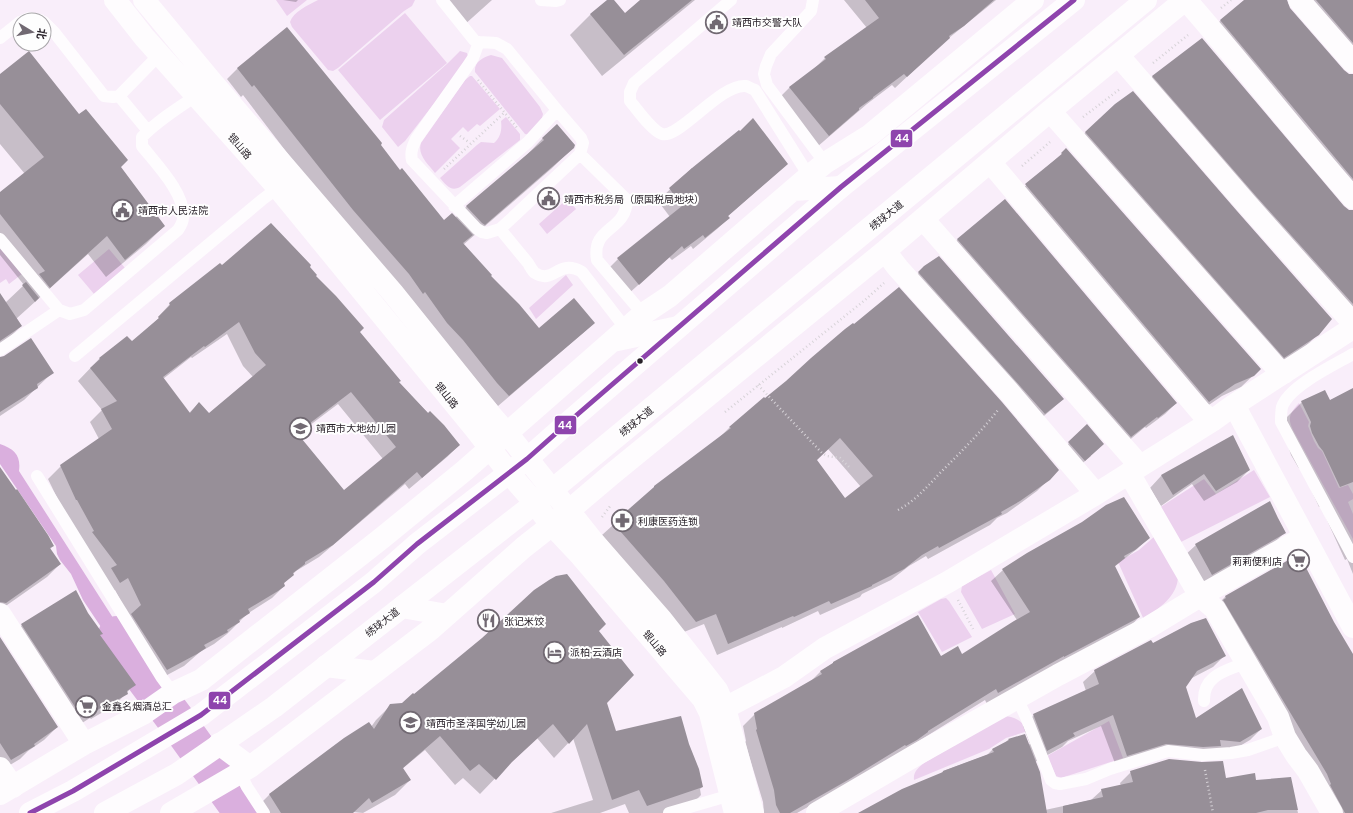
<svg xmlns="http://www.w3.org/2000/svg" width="1353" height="813" font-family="'DM Sans','Noto Sans SC',sans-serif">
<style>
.green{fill:#ecd1ee}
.water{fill:#daafde}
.shadow{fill:#0003;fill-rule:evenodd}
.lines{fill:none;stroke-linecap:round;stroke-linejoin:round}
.river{stroke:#daafde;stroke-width:38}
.building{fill:#978f98;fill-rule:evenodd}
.path{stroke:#d6d2d7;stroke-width:2.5;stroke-dasharray:1 3;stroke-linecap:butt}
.service{stroke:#fefcfe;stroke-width:12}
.minor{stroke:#fefcfe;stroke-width:22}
.secondary{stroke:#fefcfe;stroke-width:22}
.primary{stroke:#fefcfe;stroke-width:22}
.bus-1-casing{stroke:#fefefe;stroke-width:8}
.bus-1{stroke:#8e44ad;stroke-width:5}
.bus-dot{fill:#282129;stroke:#fefefe;stroke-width:1.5}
.labels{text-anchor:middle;stroke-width:4;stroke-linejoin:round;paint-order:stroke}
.poi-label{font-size:10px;fill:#282129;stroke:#fefefe;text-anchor:start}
.street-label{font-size:10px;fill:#282129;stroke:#fefefe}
.line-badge{stroke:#fefefe;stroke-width:1.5}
.badge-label{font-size:11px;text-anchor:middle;font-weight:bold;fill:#fff}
</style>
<rect width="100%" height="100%" fill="#f9eefa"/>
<path class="green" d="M276,0H307L287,16Z
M318,0H415L412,6L404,11L338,68L333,71L328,70L292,27L290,22C293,12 308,5 318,0Z
M405,13L447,63L380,120L338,70Z
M460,51L467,53L468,57L467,61L405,141L398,147L382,127L384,120L448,63Z
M491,55L502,58L540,107L543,114L542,118L530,135L525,134L475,72C474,62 482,58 491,55Z
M470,76H472L500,109L480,126L477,124L468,132L463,127L451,139L460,148L435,173C428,164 417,155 421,143L465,80Z
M506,117L520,134V140L460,187C451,192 446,185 440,178L477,145L481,142L494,143C501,137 502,129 501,121Z
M567,199L576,209L547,234L539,224Z
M0,245L22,274L9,284L6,279L0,283Z
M109,249L125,268L94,294L78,275Z
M566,275L573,285L536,319L529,308Z
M1299,403L1309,422L1308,426L1314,441L1318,448L1322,451L1339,488L1348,485L1353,494V499L1348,502L1353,514V539L1293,430C1287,418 1290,413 1299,403Z
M1254,470L1270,497L1179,543L1159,508L1204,479L1216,494Z
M1155,536L1178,576C1178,597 1158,608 1144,620L1118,562L1139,550Z
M991,570L1015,614L982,629L961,592L962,586Z
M946,598L949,601L972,637L942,652L918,612L941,599Z
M1003,716C1014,716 1023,721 1028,731L1006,738L989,749L914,780C913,772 918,768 924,763Z
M1109,721L1123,758L1061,778L1056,776L1047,756Z"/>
<path class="water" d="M0,444C15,449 21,456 19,471L147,671L148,675L147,678L139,684L83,600L71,574L60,560L57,554L56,546L0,464Z
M242,803H245L248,805L254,813H227Z"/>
<path class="shadow" d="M283,0H298L296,2Z
M441,0H492L463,26Z
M608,0H613L625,14L641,0H695L602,76L570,35L591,14Z
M844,0H996L944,42L895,88L892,85L867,104L817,147L778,99L790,87L814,69L825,58L867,28Z
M1247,0H1286L1289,9L1343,71L1349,75H1353V205L1209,32L1220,21Z
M1292,0H1353V69Z
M238,68L380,145L399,171L444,222L455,218L466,207L522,160L543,138L573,148L551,169L463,245L539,329L594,323L583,333L498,406L291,158L243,95L241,97L227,79Z
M0,75L120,167L164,226L146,244L106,277L88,254L16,319L21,326L8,339L0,344V295L5,303L24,285L0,255V193L25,174L0,144Z
M1153,76L1343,207L1349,211H1353V325L1142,88Z
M1086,132L1318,334L1306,346L1272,368L1074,144Z
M1066,150L1260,369L1241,387L1222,396L1197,413L1014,196Z
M787,164L728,216L729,218L717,229L693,249L691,246L672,260L669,257L626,296L606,271L618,259L670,217L658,201L692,168Z
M958,239L1176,403L1165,414L1146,428L1145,427L1120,448L947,251Z
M222,267H308L398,382L459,445L447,457L409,489L405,484L319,557L296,571L283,584L284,586L272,598L247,614L227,634L214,644L200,652L184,666L154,682L119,627L129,617L115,590L108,594L64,512L48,479L61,466L99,439L90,422L102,410L78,381L100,358L132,343L159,318L158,317L170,304ZM227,334L243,366L253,377L209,414L199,403L189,413L163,379L191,357L192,358ZM338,404L383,459L344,491L297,435Z
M925,267L1063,399L1051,410L1033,425L907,284Z
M0,359L52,373L24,400L0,416Z
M1353,389V574L1347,559L1345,560L1321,507H1319L1303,472L1298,467L1291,455L1281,423L1302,402L1329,401Z
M764,399L1058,470L1037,491L1007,513L997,518L990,525L928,559L926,556L909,566L891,580L862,594L860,597L820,615L818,611L782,628V627L717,655L704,624L684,632L602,535L643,498L718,439L730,427ZM828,449L861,487L845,499L816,460Z
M1232,437L1249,470L1237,482L1204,501L1192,484L1161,506L1150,488L1161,476Z
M1069,443L1091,456L1072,472L1057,454Z
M0,469L53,546L50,549L60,564L47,577L0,610Z
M1285,532L1273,544L1201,585L1184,556L1196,545Z
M1148,538L1137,549L1114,567L1139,617L1128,629L987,704L985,700L851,783L797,813H764L763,802L745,742L746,741L743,726L755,714L809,683L820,672L833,663L962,656L1017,620L991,581L1003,570Z
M1299,556L1353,662V813H1328L1214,608L1225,597Z
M22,625L99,635L134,685L115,705L91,719L90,718L74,728L10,636Z
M597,631L606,703L615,732L702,787L700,789L701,795L686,810L676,813H629L625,804L600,813H551L593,800L573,738L554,758L537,738L505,768L480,794L463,778L455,785L425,750L402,769L410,780L395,795L363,813L353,812L352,813H257L255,809L269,795L348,737L371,727L376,720L391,705L403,704L414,695Z
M0,639L57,727L44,740L28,751L20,759L0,771Z
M1153,644L1224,656L1213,667L1190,679L1185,687L1195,719L1261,729L1250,740L1228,753L1154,754L1116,766L1101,726L1068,741L1062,747L1035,762L1045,810L1091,800L1102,790L1121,786L1120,783L1131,772L1255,781L1290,778L1298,813H860L940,775L943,771L987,755L993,749L1005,743L1008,740L1024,735L1028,745L1030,744L1023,726L1034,715L1086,691L1083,682L1095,671Z"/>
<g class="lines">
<path class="river" d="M117,635L143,676L179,724L243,813"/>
</g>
<path class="building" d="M607,0H614L625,13L640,0H692L624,55L590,14Z
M865,0H994L964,26L949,36L950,38L907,77L904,74L873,97V98L859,108V110L829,136L789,87L826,59L824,57L879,18Z
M1244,0H1287L1290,8L1344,70L1349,74H1353V179L1220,20Z
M1316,0H1353V43Z
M287,27L382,143L381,145L400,170L402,168L444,220L452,213L473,235L463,243L492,275L491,276L519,304L539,328L574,298L595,323L509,396L497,383L463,340L447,323L425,292L423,294L409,274L353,210L254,85L252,87L237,68Z
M1202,38L1344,206L1349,210H1353V304L1255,195L1152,76Z
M29,51L79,114L86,109L128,160L121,167L165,226L125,260L107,236L50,288L39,274L45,271L0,214V192L44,157L0,104V74Z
M1133,91L1237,211L1332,319L1319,335L1284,358L1085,132L1115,104Z
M753,118L788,164L728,216L730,218L705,238L703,235L684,249L682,246L639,285L617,258L682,206L669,188L692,168L739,130L740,131Z
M557,124L575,145L574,148L485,225L482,223L466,206L544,140L542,138Z
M1066,148L1261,369L1254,376L1235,384L1209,402L1025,184L1062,154L1061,153Z
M1005,199L1177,403L1158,418L1157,417L1131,437L957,239Z
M271,223L311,265L310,267L317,275L316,276L336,296L364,328L360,332L401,381L399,382L428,413L430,411L444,425L460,445L422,478L417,472L333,545L305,562V564L293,573L294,575L284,583L285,586L278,591L248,609L250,613L239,620L240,622L227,630L228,632L204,645L206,648L197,654L167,670L131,614L141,605L128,578L120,583L111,568L117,565L92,532L94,531L77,500H76L60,465L112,429L101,409L117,401L90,368L100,359L99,358L127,336L132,341L159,318L158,317L170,305L169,303L220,263L222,265ZM239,322L255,353L266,365L209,413L199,402L190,413L163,377L204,346L205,347ZM351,392L396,447L344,490L297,433Z
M939,256L1064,399L1045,414L918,272L924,266Z
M26,282L39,298L35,302L22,285Z
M899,287L1002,402L1059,470L1050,480L1020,501L1001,512L1002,514L939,548L938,546L922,555L904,569L872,585V586L831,604L829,601L794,617L793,616L728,644L716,614L696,622L664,581L613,523L654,487V486L731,428L729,427L764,397L765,398L786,381L811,358L845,329L853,323L854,324ZM840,438L873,476L845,498L817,460Z
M0,293L22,326L0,341Z
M31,338L54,373L37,384L38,388L0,412V357L4,356Z
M1353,388V482L1340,487L1323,451L1319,446L1312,433L1310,426L1311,422L1301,401L1325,390L1330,400Z
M1087,424L1104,444L1085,461L1068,442Z
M1233,435L1250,470L1216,491L1204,474L1173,495L1161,475Z
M0,467L16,490L17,489L48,535L54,546L50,548L61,564L6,603L0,602Z
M1124,497L1150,538L1135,550L1124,556L1125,558L1115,566L1140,617L1064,657V656L998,693L996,689L928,731V732L917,740L906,746L905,745L848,780L790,813H780L776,805L774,790L756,730L757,729L754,713L822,674L820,671L833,663V662L918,615L941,656L958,646L962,654L1014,621L1030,612L1002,569L1027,553L1082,522L1106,505Z
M1270,501L1278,518L1286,533L1212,575L1195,544Z
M1299,554L1334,622L1353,654V813H1345L1330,785L1331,784L1327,774L1223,600L1226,598L1225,596Z
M567,574L606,624L599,631L634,675L607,703L616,731L681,716L689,744L699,769L703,787L647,806L639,790L612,800L587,724L569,744L553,724L512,762L496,780L479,764L470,771L440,736L403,768L411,780L372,803L369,798L353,813H281L269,794L344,738L369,722L374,729L390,704L402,703L413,693L414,694L482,638L534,590L549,580L556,576Z
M76,590L88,613L103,634L100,635L136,685L127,691L128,694L103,708L102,707L86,718L81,711L79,713L21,624Z
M1206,618L1226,656L1197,671L1186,687L1196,718L1242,688L1262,729L1240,742L1220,740L1221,746L1203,747L1166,744L1127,756L1113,715L1073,733L1075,736L1047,751L1033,714L1099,684L1094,670L1151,640L1153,643L1191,623Z
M0,637L58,727L34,744L35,746L11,760L0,743Z
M1025,734L1040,772L1047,813H858L902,789L943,772V771L994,752L992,749L1009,740L1008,739Z
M1169,759L1202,762L1223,761L1226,778L1255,773L1256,780L1291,777L1298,810H1268L1256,813H1063V806L1103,797L1101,789L1133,782L1130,771Z"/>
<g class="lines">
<path class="path" d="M1221,8L1231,0
M1153,63L1188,35
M478,80L518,129
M1083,117L1120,89
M460,136L470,143
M1022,166L1050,142
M444,169L505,112
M758,385L822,453L827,456L840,458L851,469
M725,412L865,300L884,283
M898,510C915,501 927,487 940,473C960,453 980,433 998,410
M602,517L611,505
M958,600L973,629
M1205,770L1213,813"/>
<path class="service" d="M442,0L474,40L479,42L496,43L507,49L557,110L581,138L583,143L580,154L511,219L500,229L487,233L482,232L477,229L412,160C410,152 413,146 416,139L467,67L473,58L479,42
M541,0L556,1L560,0
M731,0L634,83L630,92V101C637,109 652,131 662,134C679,139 721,83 746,86C749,87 752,89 755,90L809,176
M813,0L811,11L771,54L766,66L764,74L767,85L825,163
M24,20L29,18L40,20
M44,22L54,32L104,96L113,97L119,96L160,54
M0,38L20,22
M119,96L148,131
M580,154L627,200C626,232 591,226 597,260L643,314
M454,206L528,142L557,110
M500,229C509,240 519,252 528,263C530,266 532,271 535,273C554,285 558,258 582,272L626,329
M0,239L59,310L70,314L84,310L178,230C180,227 183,222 183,218C186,194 156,164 142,146V137C157,121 178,108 196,96
M0,350L59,310
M1353,354C1334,365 1289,386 1282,407C1281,412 1281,417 1281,422L1353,557
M75,356L263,199L278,188
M37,476L162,678L173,693
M1017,698L1026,717L1051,780L1055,783L1060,784L1086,779L1110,769L1168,751L1203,755L1231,753L1248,750L1285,737
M1204,701C1203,675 1226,671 1245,663
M240,773L247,787L264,813
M669,813L731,795"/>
<path class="minor" d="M1186,0C1243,65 1296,133 1353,198
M1299,0L1353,62
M1118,55L1246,203L1353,323
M1050,111L1276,367L1284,373
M990,162L1201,412L1212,421
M793,190L841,187
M923,219L1140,466
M885,251L898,268L1011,394L1096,494
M613,341L678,327
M1234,405L1353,627
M1129,473L1200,596L1215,609L1278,717L1285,737L1296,755L1308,771L1332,813
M402,607L447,615
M0,614L84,744
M326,666L374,672
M725,708L784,677L825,648L948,582L1096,494L1212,421L1234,405L1353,328
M219,744L250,767
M0,768L13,787
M0,794L84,744L143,714L173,693L201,680L382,538L464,471L643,314L670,296L809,176L825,163L870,135L1033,0
M171,813L250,767L430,630L524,547L552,525L612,474L885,251L1050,111L1185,0
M817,813L916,755L1058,675L1149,627L1200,596L1304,537"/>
<path class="secondary" d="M115,0L144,37L278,188L476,430L509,473L535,503L548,521L581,556L703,699L710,713L735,813
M144,0L212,82L393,293L490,414L511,438L593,541L662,620L717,690L725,708L753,813"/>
<path class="primary" d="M30,813L73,791L201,715L374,582L417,544L527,459L571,420L841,187L1074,0
M105,813L177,774L274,707L552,490L1146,0"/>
<defs>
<path id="bus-1" d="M30,813L73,791L201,715L374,582L417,544L527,459L571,420L841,187L1074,0"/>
</defs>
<use href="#bus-1" class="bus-1-casing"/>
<use href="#bus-1" class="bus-1"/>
</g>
<defs>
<symbol id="civic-ring" viewBox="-11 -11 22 22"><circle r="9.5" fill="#fefefe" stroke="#716972" stroke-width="1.5"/><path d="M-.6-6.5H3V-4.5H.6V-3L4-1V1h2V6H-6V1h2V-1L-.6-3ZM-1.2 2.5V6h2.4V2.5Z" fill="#716972"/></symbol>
<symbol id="school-ring" viewBox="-11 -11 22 22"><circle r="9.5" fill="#fefefe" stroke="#716972" stroke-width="1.5"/><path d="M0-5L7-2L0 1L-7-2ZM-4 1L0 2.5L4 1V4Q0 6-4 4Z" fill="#716972"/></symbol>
<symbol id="pharmacy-ring" viewBox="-11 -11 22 22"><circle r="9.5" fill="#fefefe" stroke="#716972" stroke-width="1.5"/><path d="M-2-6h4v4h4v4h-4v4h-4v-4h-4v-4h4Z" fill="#716972"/></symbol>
<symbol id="supermarket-ring" viewBox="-11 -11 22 22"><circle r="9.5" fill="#fefefe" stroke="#716972" stroke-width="1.5"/><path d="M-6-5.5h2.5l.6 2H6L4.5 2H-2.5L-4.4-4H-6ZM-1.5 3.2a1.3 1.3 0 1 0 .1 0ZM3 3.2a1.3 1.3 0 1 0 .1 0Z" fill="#716972"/></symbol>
<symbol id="restaurant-ring" viewBox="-11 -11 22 22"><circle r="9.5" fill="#fefefe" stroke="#716972" stroke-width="1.5"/><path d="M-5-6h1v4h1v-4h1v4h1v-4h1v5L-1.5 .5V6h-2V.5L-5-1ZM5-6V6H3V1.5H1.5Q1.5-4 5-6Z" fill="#716972"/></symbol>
<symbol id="hotel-ring" viewBox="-11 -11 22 22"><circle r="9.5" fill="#fefefe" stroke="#716972" stroke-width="1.5"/><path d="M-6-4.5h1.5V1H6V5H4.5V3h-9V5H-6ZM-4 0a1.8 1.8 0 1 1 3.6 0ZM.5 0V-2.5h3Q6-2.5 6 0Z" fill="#716972"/></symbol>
</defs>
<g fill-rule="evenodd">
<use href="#civic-ring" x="704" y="10" width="25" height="25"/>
<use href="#civic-ring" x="536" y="186" width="25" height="25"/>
<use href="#civic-ring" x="110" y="198" width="25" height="25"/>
<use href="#school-ring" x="288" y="416" width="25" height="25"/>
<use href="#pharmacy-ring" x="610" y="508" width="25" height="25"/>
<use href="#supermarket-ring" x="1286" y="548" width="25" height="25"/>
<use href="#restaurant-ring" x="476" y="608" width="25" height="25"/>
<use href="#hotel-ring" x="542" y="640" width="25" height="25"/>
<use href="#supermarket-ring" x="74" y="694" width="25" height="25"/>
<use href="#school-ring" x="398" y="710" width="25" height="25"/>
</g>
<circle class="bus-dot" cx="640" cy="361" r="3.5"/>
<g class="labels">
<g class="poi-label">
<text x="732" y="26">靖西市交警大队</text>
<text x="564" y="203">靖西市税务局（原国税局地块）</text>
<text x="138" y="214">靖西市人民法院</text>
<text x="316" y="432">靖西市大地幼儿园</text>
<text x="638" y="525">利康医药连锁</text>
<text x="1282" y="565" text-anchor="end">莉莉便利店</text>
<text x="504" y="625">张记米饺</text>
<text x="570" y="656">派柏·云酒店</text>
<text x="102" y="710">金鑫名烟酒总汇</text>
<text x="426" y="727">靖西市圣泽国学幼儿园</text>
</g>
<g class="street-label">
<text transform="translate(240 146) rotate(49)" y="4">银山路</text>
<text transform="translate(886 215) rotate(-39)" y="4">绣球大道</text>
<text transform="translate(447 395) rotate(51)" y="4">银山路</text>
<text transform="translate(636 421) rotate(-39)" y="4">绣球大道</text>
<text transform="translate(382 622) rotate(-38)" y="4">绣球大道</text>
<text transform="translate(655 643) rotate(50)" y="4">银山路</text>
</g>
</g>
<g class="line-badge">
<rect x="890" y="129" width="23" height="19" rx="4" fill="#8e44ad"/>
<rect x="554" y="415" width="23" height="20" rx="4" fill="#8e44ad"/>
<rect x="208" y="691" width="23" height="19" rx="4" fill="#8e44ad"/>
</g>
<g class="badge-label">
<text x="902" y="142">44</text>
<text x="565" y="429">44</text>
<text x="220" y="704">44</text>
</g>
<g transform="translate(32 32) rotate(100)"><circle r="19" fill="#fefefe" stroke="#a8a6a9"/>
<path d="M0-3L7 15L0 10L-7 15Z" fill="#716972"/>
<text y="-6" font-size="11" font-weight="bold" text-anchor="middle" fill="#282129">北</text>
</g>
</svg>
